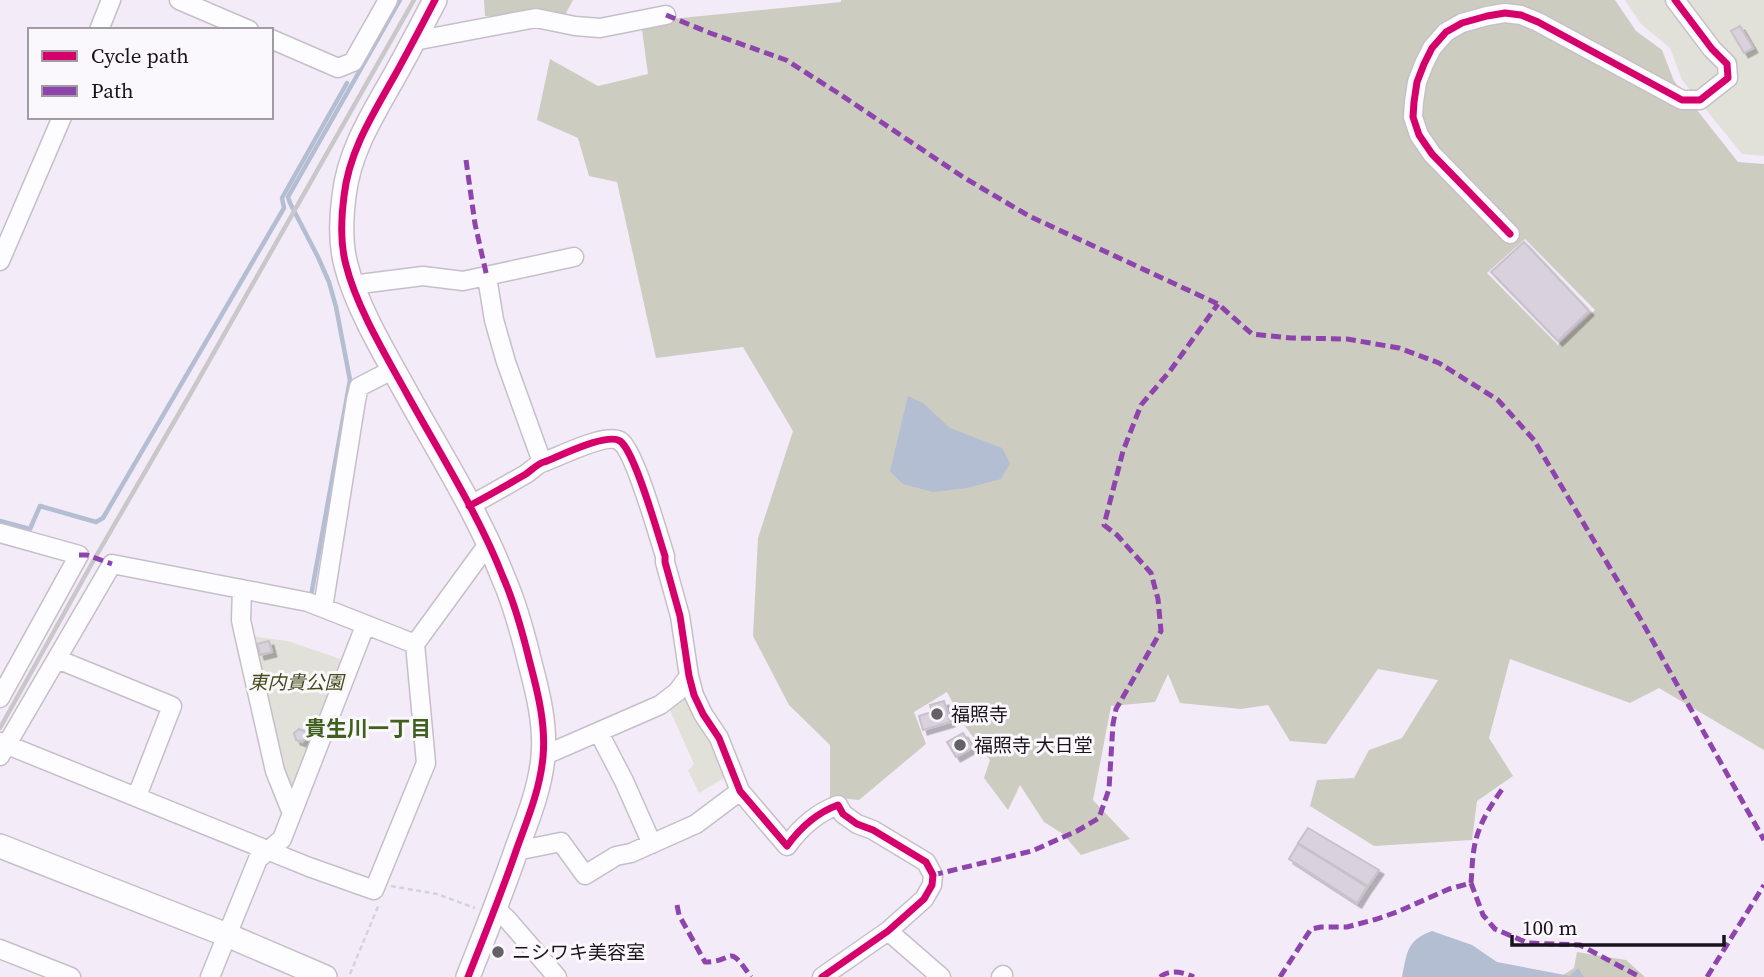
<svg xmlns="http://www.w3.org/2000/svg" width="1764" height="977" font-family="'Source Serif 4','Noto Sans JP',serif">
<style>
.green{fill:#e2e1d9}
.forest{fill:#cdccc1;fill-rule:evenodd}
.water{fill:#b3bed3}
.lines{fill:none;stroke-linecap:round;stroke-linejoin:round}
.stream{stroke:#b3bed3;stroke-width:4.5}
.building{fill:#d9d2dd;stroke:#c8c1cc;stroke-width:2;filter:url(#shadow)}
.street-casing{stroke:#c6bfc9;stroke-width:21}
.secondary-casing{stroke:#c6bfc9;stroke-width:26}
.path{stroke:#d5d3d7;stroke-width:2.5;stroke-dasharray:5 3.5;stroke-linecap:butt}
.street{stroke:#fdfcfe;stroke-width:18}
.secondary{stroke:#fdfcfe;stroke-width:23}
.rail{stroke:#c9c7ca;stroke-width:4.5}
.quiet{stroke:#8e44ad;stroke-width:5;stroke-dasharray:10 5;stroke-linecap:butt}
.cycleway-casing{stroke:#fbf8fd;stroke-width:11}
.cycleway{stroke:#d6006c;stroke-width:7}
.poi-dot{fill:#655f69;stroke:#fbf8fd;stroke-width:2.5}
.labels{text-anchor:middle;stroke-width:6;stroke-linejoin:round;paint-order:stroke}
.park-label{font-size:19px;font-style:italic;fill:#454b18;stroke:#fbf8fd}
.poi-label{font-size:19px;fill:#19131c;stroke:#fbf8fd;text-anchor:start}
.neighbourhood-label{font-size:21px;font-weight:bold;fill:#40601e;stroke:#fbf8fd}
</style>
<defs>
<filter id="shadow"><feDropShadow dx="4.5" dy="4.5" stdDeviation="0" flood-color="#0004"/></filter>
</defs>
<rect width="100%" height="100%" fill="#f3ebf7"/>
<path class="green" d="M1625,0H1764V156L1742,154L1682,80L1670,48L1641,24Z
M251,636L288,641L343,660L294,785L288,787Z
M686,687L731,774L699,793L688,770L694,764L668,706Z"/>
<path class="forest" d="M484,0H573L565,15L485,16Z
M841,0H1615L1636,31L1662,50L1674,81L1738,162L1764,164V750L1659,688L1630,703L1510,659L1489,738L1513,776L1477,801L1472,840L1374,846L1310,806L1317,780L1354,778L1369,750L1402,738L1438,680L1378,669L1326,744L1290,741L1268,705L1241,709L1180,703L1168,674L1155,702L1111,706L1093,800L1130,839L1081,855L1063,834L1044,822L1020,785L1008,810L984,778L990,760L965,726L947,692L914,712L926,744L859,800L830,797V745L789,705L753,636L758,538L793,431L743,347L656,358L617,182L589,176L578,138L537,120L550,59L598,86L648,74L641,22L841,2ZM1525,239L1595,310L1558,345L1487,273Z
M1577,952L1626,960L1645,977H1560L1574,968Z"/>
<path class="water" d="M908,396L923,403L950,428L1002,448L1010,463L1001,479L967,488L933,492L903,484L890,471Z
M1432,931L1472,945L1497,962L1570,976L1578,968L1584,977H1402C1407,952 1407,940 1432,931Z"/>
<g class="lines">
<path class="stream" d="M0,521L30,529L40,506L96,522L103,518L284,208L282,198L347,83
M311,596L350,380L336,307L329,282L318,257L290,203L288,197L400,0"/>
</g>
<path class="building" d="M1740,26L1753,48L1744,53L1731,31Z
M1524,242L1589,311L1558,341L1491,272Z
M269,641L272,652L260,655L257,644Z
M944,701L950,722L923,730L919,716L932,712L930,705Z
M299,729L304,731L306,738L302,742L296,740L294,733Z
M963,733L972,748L956,757L947,742Z
M1308,828L1379,870L1368,886L1298,843Z
M1298,844L1367,887L1357,903L1289,859Z"/>
<g class="lines">
<defs>
<path id="street" d="M179,0L249,30
M99,30L111,0
M271,39L338,68L353,62L388,0
M414,41L536,18L575,26L600,28L666,15
M1510,234L1432,154L1419,135L1413,117L1414,102L1417,82L1424,64L1432,48L1446,32L1462,23L1487,16L1505,13L1521,15L1538,22L1682,100H1700L1728,78L1727,64L1712,49L1675,0
M0,261L62,117
M487,277L494,320L506,362L542,462
M352,285L423,276L463,281L574,257
M469,506C488,496 507,485 526,474C532,470 537,464 544,462C558,457 607,432 620,441C635,451 658,535 665,556V562L680,616L689,676L694,695L703,714L719,738L740,791L787,846C800,828 816,813 838,805L843,814L857,824L873,830L926,862L933,875L932,885L924,899L888,931L822,977
M0,533L79,555L0,698
M242,589L241,620L244,634L275,771L291,811
M323,608L356,400L359,387L394,369
M57,659L172,706L137,796
M599,733L624,781L652,844
M0,742L309,867L374,890L426,763L415,644L488,544
M0,756L112,564L308,602L415,644
M543,756L660,705L677,692L689,676
M516,851L561,842L585,875L616,856L631,853L696,824L740,791
M496,909L508,920L557,977
M888,931L941,977
M0,949L71,977
M210,977L258,859L282,839L365,626
M1001,977L1003,975"/>
<path id="secondary" d="M435,0C422,25 409,50 395,75C373,114 349,151 344,196C341,219 340,243 346,265C356,306 386,356 407,394C439,452 479,515 503,577C515,604 523,634 530,663C538,693 546,725 543,757C540,789 528,818 517,848C502,892 485,934 468,977
M0,846L227,935L325,977"/>
</defs>
<use href="#street" class="street-casing"/>
<use href="#secondary" class="secondary-casing"/>
<path class="path" d="M391,886L437,894L475,908
M350,974L379,904"/>
<use href="#street" class="street"/>
<use href="#secondary" class="secondary"/>
<path class="rail" d="M0,728L95,558L192,391L414,0"/>
<path class="quiet" d="M666,15L710,33L786,60L838,93L963,177L1029,216L1218,304L1252,334L1291,338L1347,339L1399,348L1439,363L1498,400L1534,440L1641,620L1764,840
M466,160L475,224L487,277
M79,555H87L112,564
M933,875L1032,851L1077,831L1099,818L1109,789L1113,724L1116,709L1161,631L1158,599L1151,573L1117,535L1104,525L1123,451L1141,405L1170,371L1218,304
M1471,883C1472,872 1472,860 1474,849C1477,827 1491,804 1504,787
M677,905L679,915L705,962C736,962 726,941 751,977
M1160,977C1170,969 1182,972 1194,977
M1280,977L1311,929L1321,927H1347L1377,919L1397,912L1449,889L1471,883L1483,915L1495,929L1528,943L1580,945L1640,977
M1707,977L1764,885"/>
<defs>
<path id="cycleway" d="M435,0C422,25 409,50 395,75C373,114 349,151 344,196C341,219 340,243 346,265C356,306 386,356 407,394C439,452 479,515 503,577C515,604 523,634 530,663C538,693 546,725 543,757C540,789 528,818 517,848C502,892 485,934 468,977
M1510,234L1432,154L1419,135L1413,117L1414,102L1417,82L1424,64L1432,48L1446,32L1462,23L1487,16L1505,13L1521,15L1538,22L1682,100H1700L1728,78L1727,64L1712,49L1675,0
M469,506C488,496 507,485 526,474C532,470 537,464 544,462C558,457 607,432 620,441C635,451 658,535 665,556V562L680,616L689,676L694,695L703,714L719,738L740,791L787,846C800,828 816,813 838,805L843,814L857,824L873,830L926,862L933,875L932,885L924,899L888,931L822,977"/>
</defs>
<use href="#cycleway" class="cycleway-casing"/>
<use href="#cycleway" class="cycleway"/>
</g>
<g class="poi-dot">
<circle cx="937" cy="714" r="7"/>
<circle cx="960" cy="745" r="7"/>
<circle cx="498" cy="952" r="7"/>
</g>
<g class="labels">
<g class="park-label">
<text x="296" y="689">東内貴公園</text>
</g>
<g class="poi-label">
<text x="951" y="721">福照寺</text>
<text x="974" y="752">福照寺 大日堂</text>
<text x="512" y="959">ニシワキ美容室</text>
</g>
<g class="neighbourhood-label">
<text x="368" y="736">貴生川一丁目</text>
</g>
</g>
<rect x="28" y="28" width="245" height="91" fill="#fbf8fd" stroke="#a19ca3" stroke-width="2"/>
<rect x="42" y="51" width="35" height="10" fill="#d6006c" stroke="#a19ca3" stroke-width="2"/>
<text x="91" y="63" font-size="21" fill="#19131c">Cycle path</text>
<rect x="42" y="86" width="35" height="10" fill="#8e44ad" stroke="#a19ca3" stroke-width="2"/>
<text x="91" y="98" font-size="21" fill="#19131c">Path</text>
<path d="M1512 935v10h212v-10" fill="none" stroke="#19131c" stroke-width="3.5"/>
<text x="1522" y="935" font-size="21" fill="#19131c" stroke="#fbf8fd" stroke-width="5" paint-order="stroke">100 m</text>
</svg>
